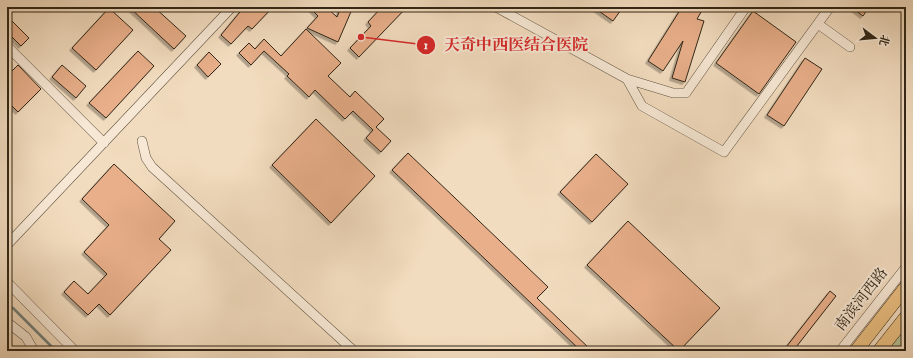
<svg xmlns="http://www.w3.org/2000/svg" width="913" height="358" font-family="'IM FELL Double Pica','Noto Serif SC',serif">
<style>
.green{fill:#b7c194;stroke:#747456}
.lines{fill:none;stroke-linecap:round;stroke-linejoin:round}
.stream{stroke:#737e7a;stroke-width:2.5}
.building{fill:#e8af8a;stroke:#312617;filter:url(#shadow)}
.minor-casing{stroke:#615441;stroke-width:10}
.highway-casing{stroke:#312617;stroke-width:14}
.minor{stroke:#f7e8d5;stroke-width:9}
.highway{stroke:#e9be80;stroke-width:13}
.labels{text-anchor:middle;stroke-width:4;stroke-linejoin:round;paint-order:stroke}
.street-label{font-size:15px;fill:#312617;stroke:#f7e8d5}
.leader{fill:none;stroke:#d62828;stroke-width:1.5}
.callout-dot{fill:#d62828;stroke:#f7e8d5;stroke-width:1.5}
.mark-label{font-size:12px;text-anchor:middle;font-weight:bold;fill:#fff}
.callout-label{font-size:16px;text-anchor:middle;font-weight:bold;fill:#d62828;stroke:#f7e8d5;stroke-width:4;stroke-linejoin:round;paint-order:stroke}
</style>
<defs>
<filter id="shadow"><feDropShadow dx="-2.5" dy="2.5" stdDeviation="0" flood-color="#0004"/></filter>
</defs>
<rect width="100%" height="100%" fill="#f2dcbf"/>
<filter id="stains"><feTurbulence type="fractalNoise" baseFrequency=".005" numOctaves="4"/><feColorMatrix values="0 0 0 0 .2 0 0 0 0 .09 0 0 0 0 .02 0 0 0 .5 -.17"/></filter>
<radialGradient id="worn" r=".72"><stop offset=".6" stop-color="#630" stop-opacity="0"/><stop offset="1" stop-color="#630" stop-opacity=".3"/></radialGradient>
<path class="green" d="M906,323V351H884Z"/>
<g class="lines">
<path class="stream" d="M7,305L13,308L56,351"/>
</g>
<path class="building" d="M129,7H154L186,36L174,49Z
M244,7H273L252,29L248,26L231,44L221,35Z
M309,7H326L337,17L341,7H353L338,42L307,28L318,16Z
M382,7H407L359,57L350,48L371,26L368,22Z
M593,7H623L613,21Z
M682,7H704L697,19L704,21L685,82L672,78L683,41L663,71L648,61Z
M851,7H869L863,16Z
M109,8L133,30L96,70L72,48Z
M753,11L796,42L759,94L716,63Z
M7,16L29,38L21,46L7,32Z
M306,29L341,63L328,76L350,97L355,91L384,119L376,127L391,141L381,152L366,138L373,130L353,111L345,119L315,90L309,97L287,76L289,74L264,51L251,65L239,53L249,43L255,49L264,39L281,56Z
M138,51L154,66L106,118L89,103Z
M209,52L221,64L208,77L197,65Z
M805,58L822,69L784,126L767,115Z
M18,65L41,89L18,112L7,101V76Z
M62,65L86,86L76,98L52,77Z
M316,119L375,176L331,223L272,165Z
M408,153L548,287L537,298L592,351H581L392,170Z
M596,154L628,184L592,222L560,192Z
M114,164L175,221L159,239L171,250L110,315L99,304L88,315L64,292L74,281L88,294L107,274L84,252L109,225L82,199Z
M628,221L720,308L679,351L587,265Z
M830,291L836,296L793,351H783Z"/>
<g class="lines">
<defs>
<path id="minor" d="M496,7L627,79L642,106L724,152L830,7
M818,24L850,47
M7,46L104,143
M627,79L673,93H686L746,7
M142,141L146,158L152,167L354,351
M7,245L232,7
M7,282L75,351
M7,322L26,337L34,351
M840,351L906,267"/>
<path id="highway" d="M856,351L906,287
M879,351L906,317"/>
</defs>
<use href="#minor" class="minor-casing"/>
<use href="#highway" class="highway-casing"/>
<use href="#minor" class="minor"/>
<use href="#highway" class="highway"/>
</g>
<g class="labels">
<g class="street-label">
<text transform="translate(861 299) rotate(-52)" y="5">南滨河西路</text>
</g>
</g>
<path class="leader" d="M361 37L426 45"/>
<g class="callout-dot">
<circle cx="361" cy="37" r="4"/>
<circle cx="426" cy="45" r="10"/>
</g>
<g class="mark-label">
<text x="426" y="49">1</text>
</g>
<g class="callout-label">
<text x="516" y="50">天奇中西医结合医院</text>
</g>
<rect width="913" height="358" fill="none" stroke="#f2dcbf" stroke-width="24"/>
<rect x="8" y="8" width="897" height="342" fill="none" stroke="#312617" stroke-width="2"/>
<rect x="12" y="12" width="889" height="334" fill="none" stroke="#312617"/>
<g transform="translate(875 38) rotate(106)" stroke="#f7e8d5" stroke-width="3" paint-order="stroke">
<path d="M0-3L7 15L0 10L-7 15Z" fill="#312617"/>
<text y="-6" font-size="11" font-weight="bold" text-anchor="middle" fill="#312617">北</text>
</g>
<rect width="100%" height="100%" filter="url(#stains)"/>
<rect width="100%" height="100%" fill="url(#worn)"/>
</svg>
